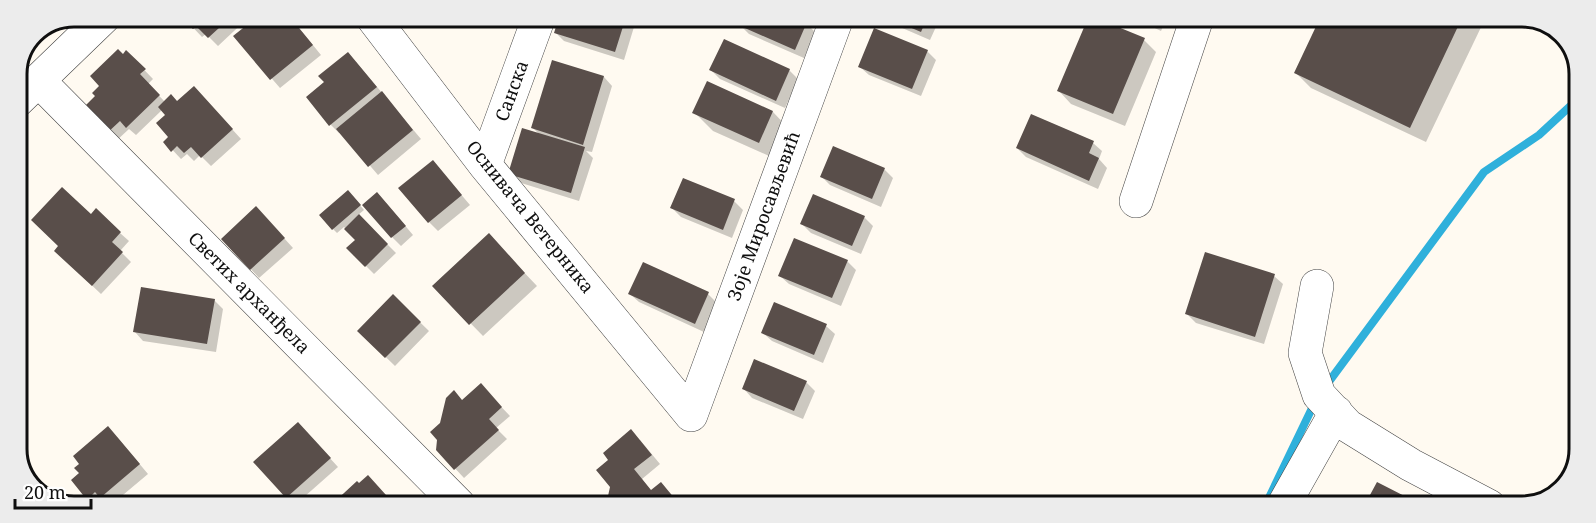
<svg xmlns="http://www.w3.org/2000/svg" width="1596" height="523" font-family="'Noto Serif',serif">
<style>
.shadow{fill:#0003}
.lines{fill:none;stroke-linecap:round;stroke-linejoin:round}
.stream{stroke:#2fb0db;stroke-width:8}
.building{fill:#594e4a}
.minor-casing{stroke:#424242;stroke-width:34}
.minor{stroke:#fff;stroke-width:33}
.labels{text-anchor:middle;stroke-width:6;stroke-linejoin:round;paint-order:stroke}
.street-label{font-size:18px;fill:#0f0f0f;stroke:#fff}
.rim{fill:none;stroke:#0f0f0f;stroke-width:3}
</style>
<rect width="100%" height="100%" fill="#fffaf1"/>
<path class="shadow" d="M183,17H249L218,46L206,34L202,37Z
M259,17H290L321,55L280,88L235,36Z
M560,17H637L624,60L564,41L555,32Z
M743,17L793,18L806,23L815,32L804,58L749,34L740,25Z
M879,18H940L930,40Z
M1089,18L1144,40L1156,52L1125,126L1071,104L1059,91Z
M1134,18H1167L1161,31Z
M1321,18H1481L1484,21L1426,142L1311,88L1296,73Z
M927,51L936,60L921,96L869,75L860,67Z
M127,52L153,79L148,84L165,102L178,103L203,97L241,139L211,166L200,155L194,161L187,154L181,159L165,142L171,137L167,115L162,110L136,135L129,129L115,142L84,109L97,96Z
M356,62L421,139L378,175L341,132L339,133L331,125L326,83Z
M553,62L604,77L612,86L592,152L586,151L593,158L579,201L518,182L509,173L540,135L533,128Z
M711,70H789L798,79L785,108L720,79Z
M707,83L773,112L791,131L778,160L713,131L694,112Z
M1032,116L1093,143L1102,151L1099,159L1107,168L1098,189L1026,157L1017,148Z
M884,169L893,178L881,207L830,185L821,176Z
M441,171L470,205L438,231L429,222Z
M684,180L734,201L743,210L732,238L681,217L672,208Z
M352,196L364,210L358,215L396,253L374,274L348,248L357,240L344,227L337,233L333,229Z
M386,203L413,235L401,246L392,237Z
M91,216L120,233L129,241L120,251L131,262L101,294L64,259Z
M265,217L293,248L259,278L223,239Z
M864,217L873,226L861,254L811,233L802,224Z
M501,248L537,286L483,336L434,286Z
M847,261L856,270L841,306L789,284L780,276Z
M643,264L708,294L717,303L704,332L639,302L630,294Z
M1274,276L1283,284L1264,344L1196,323L1187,314Z
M393,296L429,331L395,366L359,331Z
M214,300L223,309L216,352L143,341L135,332Z
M826,326L835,334L823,363L772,341L763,333Z
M806,382L815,391L803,419L752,398L744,389Z
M489,394L510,416L496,428L507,439L464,478L437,449L442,424L463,402Z
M307,433L338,467L295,505L256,463Z
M117,437L148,474L111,505L105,500L100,505L94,504L88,499Z
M640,440L660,464L642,479L651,491L669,492L680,505H608L612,486Z
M376,486L393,505H333Z"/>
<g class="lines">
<path class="stream" d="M1325,387L1484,172L1539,135L1579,98
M1265,506L1315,402"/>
</g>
<path class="building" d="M181,17H231L208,38L196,26L193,29Z
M257,17H290L313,45L270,80L233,36Z
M559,17H626L615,52L554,33Z
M742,17L797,18L807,22L795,50L738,25Z
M888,18H927L921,32Z
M1088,18H1096L1145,38L1113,114L1057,91Z
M1320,18H1462L1410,128L1294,73Z
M874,28L928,50L912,89L858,67Z
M724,39L790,69L776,101L709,70Z
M118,49L123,54L126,50L146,69L140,74L160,95L126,128L120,121L106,134L82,109L95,96L92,93L99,86L90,76Z
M348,52L377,87L329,126L306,97L324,82L318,76Z
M552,60L604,76L583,145L531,128Z
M707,81L773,111L759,143L692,113Z
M194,86L233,129L201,158L191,147L184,153L177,146L171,152L163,142L168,137L156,123L165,115L158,107L171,94L177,101Z
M382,91L413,130L368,167L336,129Z
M1031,114L1094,141L1089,153L1099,158L1089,181L1016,148Z
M522,128L585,147L571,193L508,174Z
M833,146L885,168L872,199L820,177Z
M433,160L462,195L428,223L398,188Z
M683,178L735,199L723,230L670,208Z
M62,187L91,214L96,208L121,232L112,242L123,252L92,286L54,251L58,246L31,220Z
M348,190L361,205L332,230L319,215Z
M377,192L406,226L391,238L362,205Z
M813,194L865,216L852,246L800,224Z
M256,206L285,238L250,270L221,239Z
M359,214L388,244L365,267L346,248L355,240L344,229Z
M489,233L525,273L469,325L432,286Z
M794,238L848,260L832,298L778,276Z
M1205,252L1275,274L1255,337L1185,314Z
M643,262L709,292L695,324L628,294Z
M141,287L215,299L207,344L133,332Z
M393,294L421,322L385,358L357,331Z
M774,302L827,324L814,355L761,333Z
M754,359L807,381L794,411L742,389Z
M481,383L502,407L489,419L499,430L454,470L436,450L437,440L430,432L440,423L446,398L454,390L462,400Z
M298,422L331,458L286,498L253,462Z
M108,426L140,464L100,498L95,492L87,500L71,480L79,473L74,468L79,464L73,456Z
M631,429L652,455L634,469L651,490L661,482L675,499L669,504L671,505H606L610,487L596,470L608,460L603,453Z
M368,475L386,495L377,503L379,505H331L357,481L359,483Z
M1377,482L1424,506H1364Z"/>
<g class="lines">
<defs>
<path id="minor" d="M372,17L485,165L691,415
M39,81L459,505
M17,101L104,17
M485,165L539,17
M1136,201L1197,18
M1317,286L1305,353L1319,395L1348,426L1411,465L1489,506
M691,415L837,18
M1283,506L1336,412"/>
</defs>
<use href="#minor" class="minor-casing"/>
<use href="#minor" class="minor"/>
</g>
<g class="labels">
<g class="street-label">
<text transform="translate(512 91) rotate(-70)" y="6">Санска</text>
<text transform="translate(764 216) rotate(-70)" y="6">Зоје Миросављевић</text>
<text transform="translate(530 217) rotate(51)" y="6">Оснивача Ветерника</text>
<text transform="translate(249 293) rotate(45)" y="6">Светих арханђела</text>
</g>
</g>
<path d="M0 0H1596V523H0ZM74 27H1522A47 47 0 0 1 1569 74V449A47 47 0 0 1 1522 496H74A47 47 0 0 1 27 449V74A47 47 0 0 1 74 27Z" fill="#ececec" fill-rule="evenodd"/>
<path class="rim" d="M74 27H1522A47 47 0 0 1 1569 74V449A47 47 0 0 1 1522 496H74A47 47 0 0 1 27 449V74A47 47 0 0 1 74 27Z"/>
<path d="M15 499v9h76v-9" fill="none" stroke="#0f0f0f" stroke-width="3"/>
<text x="24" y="499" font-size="18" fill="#0f0f0f" stroke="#ffffff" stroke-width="4.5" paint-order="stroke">20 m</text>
</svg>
